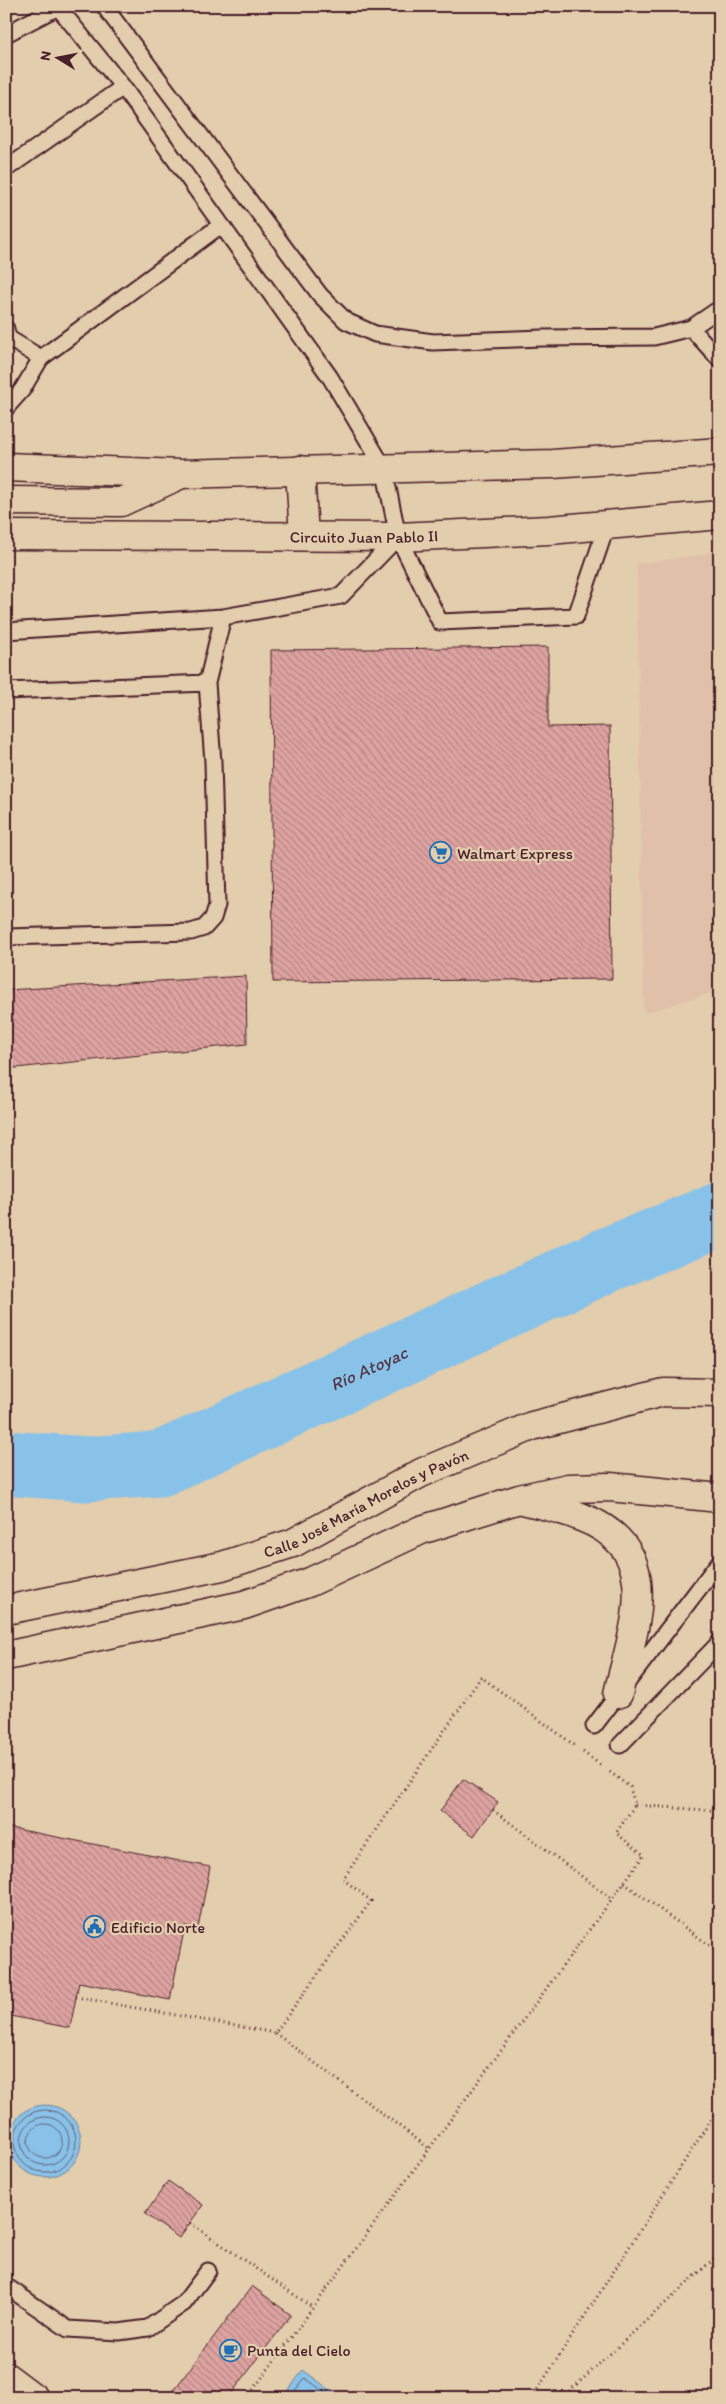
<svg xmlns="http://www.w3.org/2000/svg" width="726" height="2404" font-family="Itim,sans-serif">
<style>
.built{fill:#e0c0a8}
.water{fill:#89c2e8;stroke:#70819c}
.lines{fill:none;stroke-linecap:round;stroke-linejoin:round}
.shore{stroke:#636077;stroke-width:1}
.river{stroke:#89c2e8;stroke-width:65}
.building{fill:url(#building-back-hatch);stroke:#4a1f2b}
.service-casing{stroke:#4a1f2b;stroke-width:19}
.tertiary-casing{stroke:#4a1f2b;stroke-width:31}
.secondary-casing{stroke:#4a1f2b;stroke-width:31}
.path{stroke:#4a1f2b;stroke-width:3;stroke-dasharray:1 4;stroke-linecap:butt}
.service{stroke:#e2cdac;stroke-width:15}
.tertiary{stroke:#e2cdac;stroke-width:28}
.secondary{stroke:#e2cdac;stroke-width:28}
.labels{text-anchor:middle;stroke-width:4.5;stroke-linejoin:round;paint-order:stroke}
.street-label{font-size:16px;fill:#4a1f2b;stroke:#e2cdac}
.poi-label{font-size:16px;fill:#4a1f2b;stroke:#e2cdac;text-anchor:start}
.water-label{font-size:18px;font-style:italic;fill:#533747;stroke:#e2cdac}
</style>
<defs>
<pattern id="building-back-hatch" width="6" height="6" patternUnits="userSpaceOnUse" patternTransform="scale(1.25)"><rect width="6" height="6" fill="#dda3a0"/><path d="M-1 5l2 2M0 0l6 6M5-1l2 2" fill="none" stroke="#b58483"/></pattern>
</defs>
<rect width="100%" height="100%" fill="#e2cdac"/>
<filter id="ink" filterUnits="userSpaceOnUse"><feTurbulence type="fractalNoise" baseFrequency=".02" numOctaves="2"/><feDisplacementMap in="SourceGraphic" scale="10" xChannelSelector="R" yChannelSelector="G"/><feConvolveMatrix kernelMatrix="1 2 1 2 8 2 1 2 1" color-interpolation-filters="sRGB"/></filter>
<g filter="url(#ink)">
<path class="built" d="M720,552V990L644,1013L637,564Z"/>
<path class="water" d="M9 2141a36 36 0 1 1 72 0a36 36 0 1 1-72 0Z
M303,2370L341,2398H283Z"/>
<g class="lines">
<path class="shore" d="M14 2141a31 31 0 1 1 62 0a31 31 0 1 1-62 0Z
M21 2141a24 24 0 1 1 48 0a24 24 0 1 1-48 0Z
M28 2141a17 17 0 1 1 34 0a17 17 0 1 1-34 0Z
M289,2398L305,2378L333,2398"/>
<path class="river" id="s1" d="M6,1463L86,1469L160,1464L607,1260L720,1214"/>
</g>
<path class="building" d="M548,647V727L610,726L612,979L273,982L271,650Z
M246,976L247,1044L6,1069V990Z
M463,1779L498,1802L474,1836L440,1811Z
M6,1827L210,1867L198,1928L185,1926L170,2000L79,1982L70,2028L6,2015Z
M168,2181L203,2205L179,2238L145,2214Z
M252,2286L291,2315L228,2398H168Z"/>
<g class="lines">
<defs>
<path id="service" d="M104,6L320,295L346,321L375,334L433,342L542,338L654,337L691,328L716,311H720
M6,34L58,7L123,87L330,377L384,468L398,537L440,622L576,616L607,525
M6,169L123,87
M691,328L720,360
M6,329L8,338L41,358
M6,408L22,390L41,358L221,225
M6,631L223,617L341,596L398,537
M6,691L207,683
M6,937L191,932L204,928L213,918L217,905L213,762L207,683L223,617
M594,1726L720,1561
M620,1745L720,1642
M6,2286L68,2329L119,2332L148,2328L184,2303L208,2271"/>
<g id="tertiary">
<path d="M523,1500C542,1505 563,1509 581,1517C668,1550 633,1628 618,1694"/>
<path id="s2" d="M6,1610L222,1566L293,1543L421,1473L532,1426L663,1392L720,1393"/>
<path d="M6,1656L244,1605L310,1582L421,1530L519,1499L568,1488L610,1487L720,1498"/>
</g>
<g id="secondary">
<path d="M6,467L180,474L553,464L720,452"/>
<path d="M300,470L304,536"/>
<path d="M6,501L121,502L177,476"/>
<path id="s3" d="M6,535L398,537L549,530L720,515"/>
<path d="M6,2377L34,2398"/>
</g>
</defs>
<use href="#service" class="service-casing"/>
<use href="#tertiary" class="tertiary-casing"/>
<use href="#secondary" class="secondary-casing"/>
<path class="path" d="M583,1752L602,1766
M635,1805L720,1811
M493,1810L612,1899
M624,1883L720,1953
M76,1997L275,2033L371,1901L343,1879L481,1677L574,1745
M275,2033L430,2149
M190,2223L312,2307
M247,2398L644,1855L616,1833L635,1805L630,1787L607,1770
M532,2398L720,2106
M562,2398L720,2253"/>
<use href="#service" class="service"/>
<use href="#tertiary" class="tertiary"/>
<use href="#secondary" class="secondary"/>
</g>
</g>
<defs>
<symbol id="supermarket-ring" viewBox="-11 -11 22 22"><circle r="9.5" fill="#e2cdac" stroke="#1f6fb2" stroke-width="1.5"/><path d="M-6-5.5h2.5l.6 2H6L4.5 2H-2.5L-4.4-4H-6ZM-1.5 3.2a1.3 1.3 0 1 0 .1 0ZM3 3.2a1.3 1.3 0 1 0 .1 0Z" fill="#1f6fb2"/></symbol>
<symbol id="civic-ring" viewBox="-11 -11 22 22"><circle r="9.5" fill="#e2cdac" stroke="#1f6fb2" stroke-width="1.5"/><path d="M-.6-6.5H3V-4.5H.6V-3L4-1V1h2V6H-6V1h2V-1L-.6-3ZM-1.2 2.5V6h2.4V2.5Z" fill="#1f6fb2"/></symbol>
<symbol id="cafe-ring" viewBox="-11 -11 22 22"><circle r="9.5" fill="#e2cdac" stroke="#1f6fb2" stroke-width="1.5"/><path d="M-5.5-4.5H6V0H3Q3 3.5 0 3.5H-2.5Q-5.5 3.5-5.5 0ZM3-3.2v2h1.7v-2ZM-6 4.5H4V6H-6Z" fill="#1f6fb2"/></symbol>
</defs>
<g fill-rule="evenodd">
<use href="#supermarket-ring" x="428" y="840" width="25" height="25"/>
<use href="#civic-ring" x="82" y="1914" width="25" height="25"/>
<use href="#cafe-ring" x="218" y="2338" width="25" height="25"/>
</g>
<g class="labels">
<g class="street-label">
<text dy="6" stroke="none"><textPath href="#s3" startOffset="358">Circuito Juan Pablo II</textPath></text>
<text dy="6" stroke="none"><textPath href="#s2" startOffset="378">Calle José María Morelos y Pavón</textPath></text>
</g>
<g class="poi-label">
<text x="457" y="859">Walmart Express</text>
<text x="111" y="1933">Edificio Norte</text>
<text x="247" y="2356">Punta del Cielo</text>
</g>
<g class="water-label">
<text dy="6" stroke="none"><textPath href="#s1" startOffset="384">Río Atoyac</textPath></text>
</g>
</g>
<rect width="726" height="2404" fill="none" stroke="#e2cdac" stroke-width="25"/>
<rect x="12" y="12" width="701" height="2379" fill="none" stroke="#4a1f2b" stroke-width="2" filter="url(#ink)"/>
<g transform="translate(58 58) rotate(280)" stroke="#e2cdac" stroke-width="4" paint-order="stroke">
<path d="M0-4L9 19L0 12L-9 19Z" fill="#4a1f2b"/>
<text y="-8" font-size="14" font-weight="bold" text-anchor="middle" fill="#4a1f2b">N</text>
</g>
</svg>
